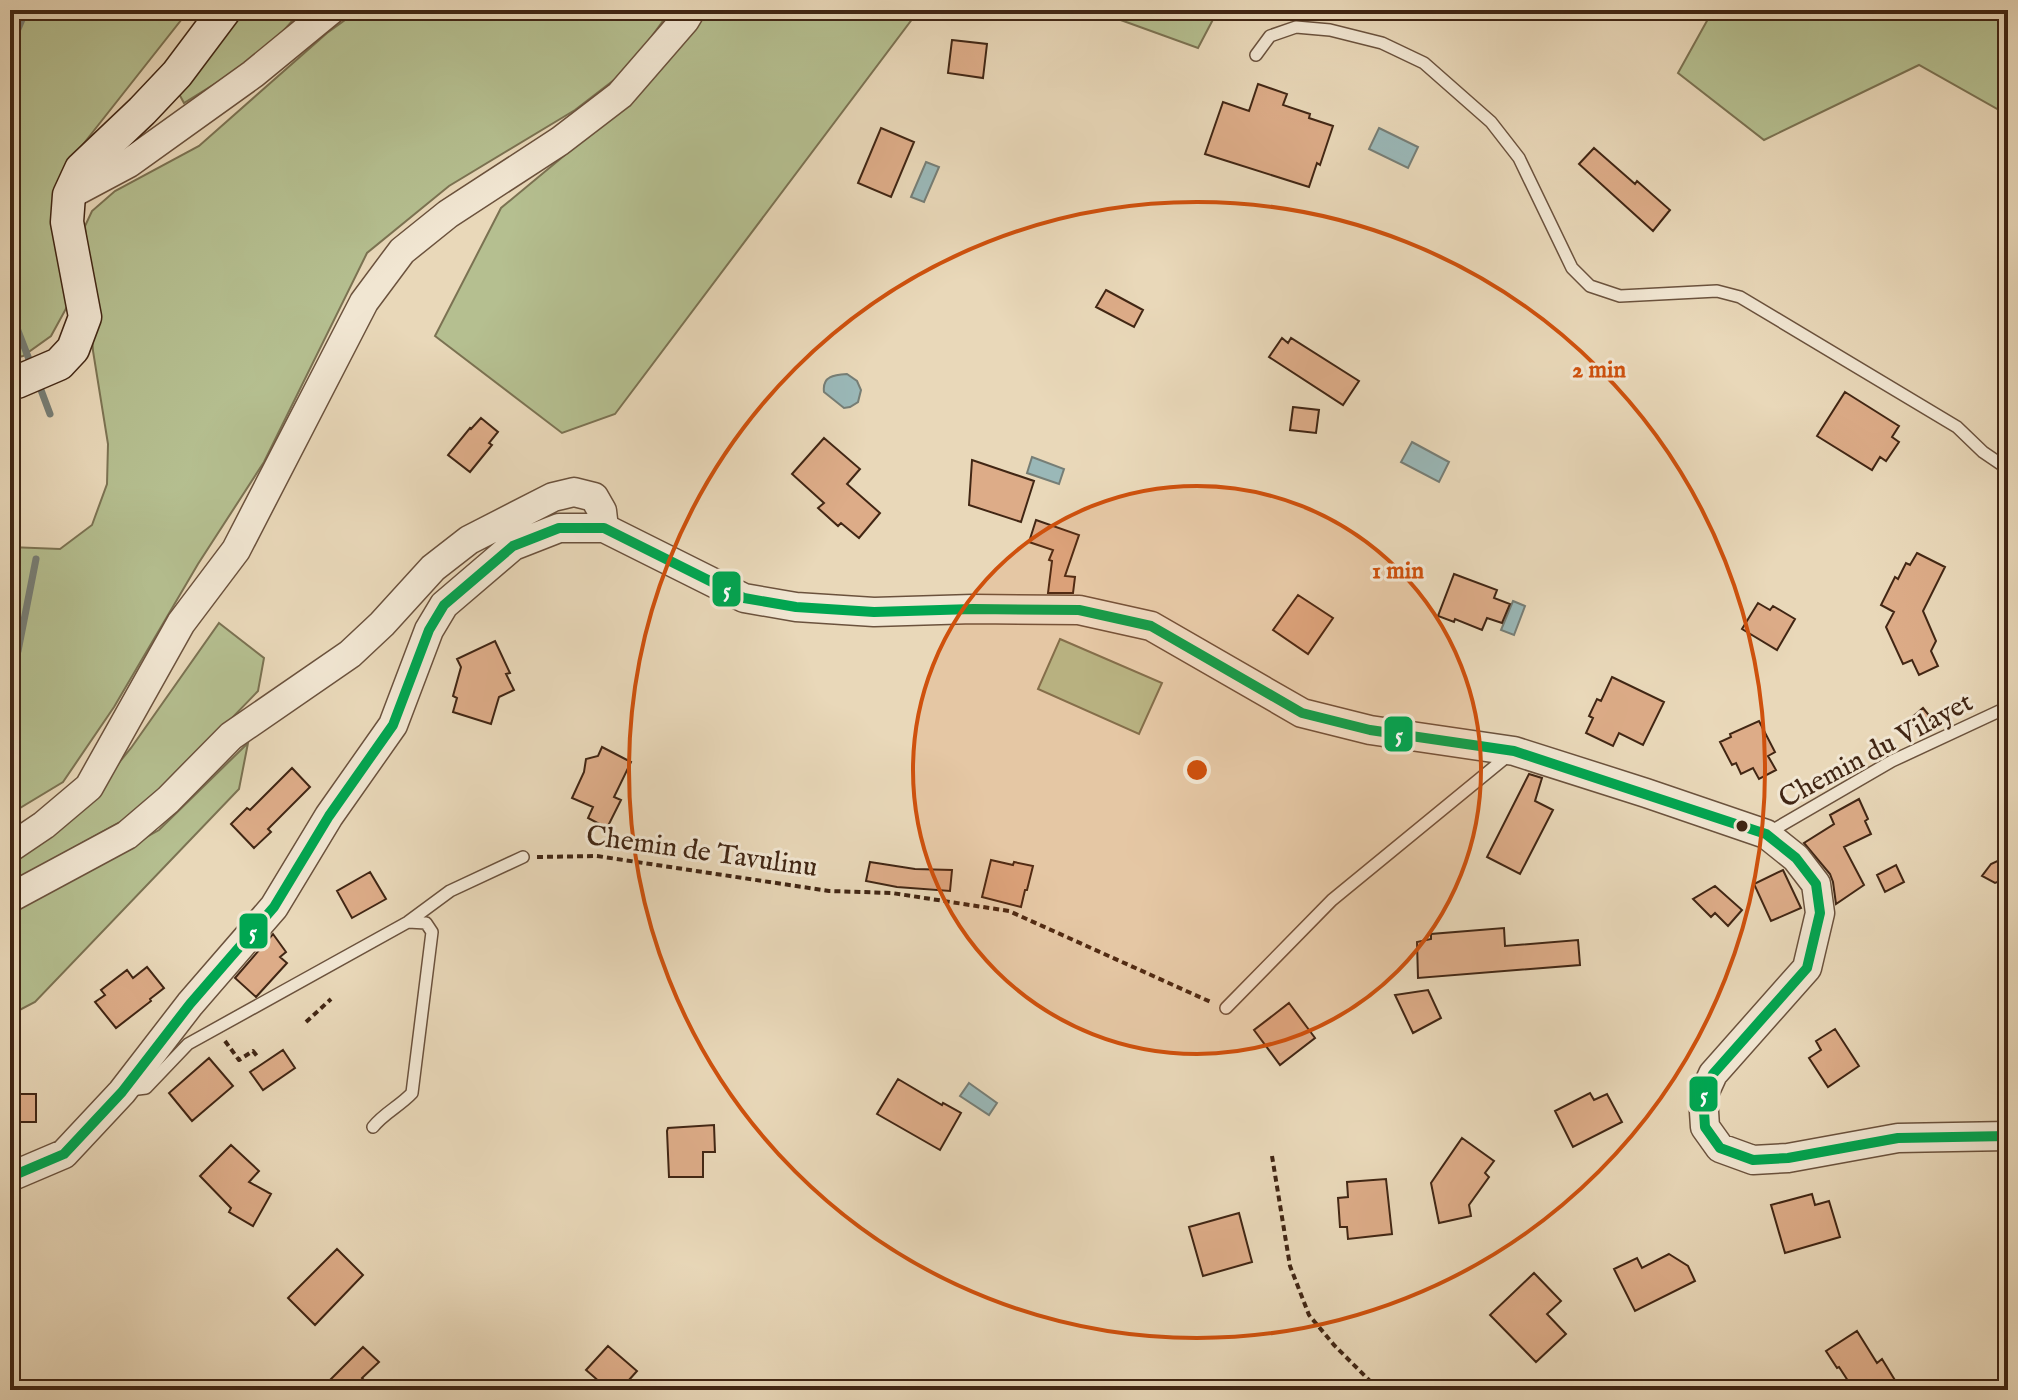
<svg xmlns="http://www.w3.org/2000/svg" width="2018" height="1400" font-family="'IM FELL English',serif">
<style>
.green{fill:#b5bf90;stroke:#7b7252;stroke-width:2}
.water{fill:#9ab8b8;stroke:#767e76;stroke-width:2}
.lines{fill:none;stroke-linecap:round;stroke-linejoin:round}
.stream{stroke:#767e76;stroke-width:7}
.building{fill:#ddac88;stroke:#412614;stroke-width:2}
.service-casing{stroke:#6b523d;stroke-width:14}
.tertiary-casing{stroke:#6b523d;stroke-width:31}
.secondary-casing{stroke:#412614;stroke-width:35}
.path{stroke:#412614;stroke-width:4;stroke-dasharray:6 4;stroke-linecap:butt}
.service{stroke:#f1e6d2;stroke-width:11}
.tertiary{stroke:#f1e6d2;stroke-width:28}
.secondary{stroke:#f1e6d2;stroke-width:32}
.bus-1-casing{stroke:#f1e6d2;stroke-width:16}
.bus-1{stroke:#00a651;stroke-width:10}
.ring{fill:none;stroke:#cf510d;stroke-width:4}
.bus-dot{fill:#412614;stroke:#f1e6d2;stroke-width:3}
.labels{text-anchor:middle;stroke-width:6;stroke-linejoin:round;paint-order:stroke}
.street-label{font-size:28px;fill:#412614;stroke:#f1e6d2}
.centre{fill:#cf510d;stroke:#f1e6d2;stroke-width:4}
.ring-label{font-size:24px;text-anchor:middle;font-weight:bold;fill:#cf510d;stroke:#f1e6d2;stroke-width:6;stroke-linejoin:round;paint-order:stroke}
.line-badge{stroke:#f1e6d2;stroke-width:3}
.badge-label{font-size:22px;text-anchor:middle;font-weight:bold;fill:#fff}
</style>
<rect width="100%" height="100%" fill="#e9d8b9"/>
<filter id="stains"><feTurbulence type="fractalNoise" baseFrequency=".0025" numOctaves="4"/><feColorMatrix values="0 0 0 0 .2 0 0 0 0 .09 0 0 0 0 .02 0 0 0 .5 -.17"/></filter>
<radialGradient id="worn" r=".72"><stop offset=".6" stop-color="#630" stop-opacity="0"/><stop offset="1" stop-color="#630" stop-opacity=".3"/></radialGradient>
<path class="green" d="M10,10H189L77,152L68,305L51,336L23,356L10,359Z
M240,10H302L270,46L245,65L184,103L178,92Z
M359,10H671L627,70L575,110L449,186L367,253L264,462L198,564L114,707L63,782L10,814V547L60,549L92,525L107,484L108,444L93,351L85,226L92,211L115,191L199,146L327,33Z
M704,10H919L615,414L562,433L435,336L501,208L636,96Z
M1093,10H1218L1198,48Z
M1713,10H2008V115L1919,65L1764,140L1678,73Z
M219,623L264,658L258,691L144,809L10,883V861L77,814L131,748Z
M1060,639L1162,683L1139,734L1038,689Z
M248,743L239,789L35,1002L10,1015V914L159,830Z"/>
<path class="water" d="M1379,128L1418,147L1408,168L1369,149Z
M926,162L939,167L924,202L911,197Z
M847,374L857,381L861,390L858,402L850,407L844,408L824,392C822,376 834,375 847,374Z
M1412,442L1449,462L1439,482L1401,462Z
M1032,457L1064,469L1059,484L1027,473Z
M1513,601L1525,606L1514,635L1501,630Z
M969,1083L997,1103L989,1115L960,1096Z"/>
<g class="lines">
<path class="stream" d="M10,48L26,10
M10,298L15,323L32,367
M38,382L50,414
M10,660L18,651L36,559"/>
</g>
<path class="building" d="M952,40L987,44L983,78L948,73Z
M1258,84L1287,94L1283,105L1310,114L1309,118L1333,126L1320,165L1317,163L1309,187L1205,154L1223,102L1249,111Z
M881,128L914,142L891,197L858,183Z
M1594,148L1635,184L1637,181L1670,210L1653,231L1579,164Z
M1106,290L1143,310L1134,327L1096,307Z
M1282,338L1288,343L1291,338L1359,381L1343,405L1269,357Z
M1845,392L1899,426L1892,437L1899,442L1886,461L1880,457L1872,470L1817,436Z
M1293,407L1319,410L1316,433L1290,430Z
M481,418L498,432L489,443L492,445L470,472L448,455L470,428L471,429Z
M824,438L860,469L847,484L880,513L859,538L841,523L838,526L818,508L824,503L792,474Z
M972,460L1034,481L1021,522L969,505Z
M1036,520L1079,535L1065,576L1075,577L1073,593H1048L1052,561L1049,560L1053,550L1029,542Z
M1917,553L1945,567L1923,611L1936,641L1931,651L1938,666L1919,675L1912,660L1903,664L1886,627L1894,612L1881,605L1895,577L1898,579L1906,563L1910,565Z
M1454,574L1497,590L1494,598L1510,604L1502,623L1487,618L1482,630L1455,619L1454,622L1438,616Z
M1298,595L1333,618L1308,654L1273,630Z
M1758,603L1770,610L1773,606L1795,619L1777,650L1742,629Z
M495,641L510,673L506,674L514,690L499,697L491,724L453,712L457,698L453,696L461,667L457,659Z
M1612,677L1664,702L1643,745L1619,733L1613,746L1586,733L1593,718L1589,716L1597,699L1601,701Z
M1923,708L1936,724L1922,736L1909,720Z
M1759,721L1775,752L1768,756L1776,770L1759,779L1753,768L1741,774L1736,763L1732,765L1720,742L1731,737L1730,734Z
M602,747L631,762L614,797L621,800L607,828L588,818L593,807L572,798L584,772L586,759L598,756Z
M292,768L310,787L268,829L271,832L254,848L231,824L247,808L250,810Z
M1529,774L1542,778L1535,801L1553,810L1520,874L1487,857Z
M1859,799L1868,819L1865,821L1871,834L1844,847L1864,885L1836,904L1833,882L1830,874L1804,843L1834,824L1830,815Z
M2008,856V878L1995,883L1982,876L1991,864Z
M991,860L1013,865L1014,862L1033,866L1027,890H1025L1021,907L982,897Z
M870,862L915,869L952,870L950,891L897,887L866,881Z
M1896,865L1904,882L1885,892L1877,875Z
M1783,870L1801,908L1771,921L1754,884Z
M370,872L386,899L352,918L337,891Z
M1715,886L1742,910L1728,926L1715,913L1711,917L1693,899Z
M1504,928L1505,946L1578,940L1580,965L1418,978L1417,942L1431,939V934Z
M273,934L286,952L280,957L287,963L256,997L235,978Z
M147,967L164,988L150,999L151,1001L116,1028L95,1002L105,995L101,990L127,970L133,978Z
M1428,990L1441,1018L1413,1033L1395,995Z
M1289,1003L1315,1038L1280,1065L1254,1030Z
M1835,1029L1859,1066L1828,1087L1809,1058L1821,1050L1816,1041Z
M283,1050L295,1068L263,1090L250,1072Z
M209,1058L233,1086L192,1121L169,1093Z
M898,1079L942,1105L943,1103L961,1113L940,1150L877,1114Z
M1590,1093L1594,1100L1607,1094L1622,1122L1573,1147L1555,1111Z
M10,1094H36V1122H10Z
M714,1125L715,1152H703V1177H669L667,1131L668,1128Z
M1462,1138L1494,1161L1485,1173L1489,1177L1469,1205L1471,1216L1439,1223L1431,1183Z
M231,1145L259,1171L249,1182L271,1194L253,1226L229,1212L231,1208L200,1176Z
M1386,1179L1392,1234L1348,1239L1347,1227H1340L1338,1198L1348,1197L1347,1182Z
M1812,1194L1815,1205L1829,1201L1840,1237L1785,1253L1771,1205Z
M1239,1213L1252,1262L1203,1276L1189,1227Z
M337,1249L363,1275L315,1325L288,1298Z
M1669,1254L1688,1266L1695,1281L1635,1311L1614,1269L1637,1258L1642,1268Z
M1534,1273L1561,1301L1547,1314L1566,1334L1536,1362L1490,1315Z
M1857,1331L1877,1363L1882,1359L1901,1390H1854L1839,1367L1837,1368L1826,1351Z
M608,1346L637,1371L620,1390H609L586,1370Z
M363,1347L379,1362L362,1378L373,1390H320Z"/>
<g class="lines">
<defs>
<path id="service" d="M1256,55L1270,36L1296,27L1330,30L1382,43L1424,63L1491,122L1519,158L1572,268L1590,286L1620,296L1717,291L1740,297L1957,427L1983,452L2008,469
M1768,833L1892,761L2008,707
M1226,1008L1332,900L1510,754
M130,1090L146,1088L188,1044L408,922L450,891L523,857
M373,1127C384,1113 400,1106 412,1093L432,932L426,923L408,922"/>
<path id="tertiary" d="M69,195L129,163L253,74L331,10
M10,848L44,825L89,787L181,623L236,550L364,302L402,251L448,214L560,141L620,95L685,20L691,10
M10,898L127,835L168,800L231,736L350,654L382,624L433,568L469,540L553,497L574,492L594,497L602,511L604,528
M10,1177L64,1154L122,1092L190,1004L274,907L329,816L393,725L429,630L444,605L513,546L559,528H604L744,598L796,607L874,612L973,609L1079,610L1151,626L1302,713L1370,730L1514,751L1646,793L1766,834L1796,858L1816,884L1820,913L1807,968L1713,1074L1703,1096L1705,1127L1720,1148L1753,1160L1788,1158L1898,1138L2008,1136"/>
<path id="secondary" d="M10,382H17L59,364L73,349L85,317L67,222L69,195L81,169L142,111L177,74L225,10"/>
</defs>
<use href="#service" class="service-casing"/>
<use href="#tertiary" class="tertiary-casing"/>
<use href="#secondary" class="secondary-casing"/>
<path class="path" d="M537,857L597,856L829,891L892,893L1009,911L1213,1003
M306,1022L331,999
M225,1041L239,1060L253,1051L257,1056
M1272,1156L1290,1266L1309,1315L1334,1345L1379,1390"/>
<use href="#service" class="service"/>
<use href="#tertiary" class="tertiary"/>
<use href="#secondary" class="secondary"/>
<defs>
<path id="bus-1" d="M10,1177L64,1154L122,1092L190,1004L274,907L329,816L393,725L429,630L444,605L513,546L559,528H604L744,598L796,607L874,612L973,609L1079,610L1151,626L1302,713L1370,730L1514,751L1766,834L1796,858L1816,884L1820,913L1807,968L1713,1074L1703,1096L1705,1127L1720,1148L1753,1160L1788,1158L1898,1138L2008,1136"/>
</defs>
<use href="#bus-1" class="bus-1-casing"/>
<use href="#bus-1" class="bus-1"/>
</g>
<circle cx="1197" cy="770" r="284" fill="#cf510d" fill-opacity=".12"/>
<g class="ring">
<circle cx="1197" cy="770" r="284"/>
<circle cx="1197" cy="770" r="568"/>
</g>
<circle class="bus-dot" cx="1742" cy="826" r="7"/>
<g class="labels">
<g class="street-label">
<text transform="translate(1875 749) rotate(-28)" y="10">Chemin du Vilayet</text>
<text transform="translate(702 850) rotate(8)" y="10">Chemin de Tavulinu</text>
</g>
</g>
<circle cx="1197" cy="770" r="12" class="centre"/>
<g class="ring-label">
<text x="1599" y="377">2 min</text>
<text x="1398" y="578">1 min</text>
</g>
<g class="line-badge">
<rect x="711" y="570" width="31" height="38" rx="8" fill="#00a651"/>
<rect x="1383" y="715" width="31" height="38" rx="8" fill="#00a651"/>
<rect x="238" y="912" width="31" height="38" rx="8" fill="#00a651"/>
<rect x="1688" y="1075" width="31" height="38" rx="8" fill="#00a651"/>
</g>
<g class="badge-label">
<text x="727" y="597">5</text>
<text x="1399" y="742">5</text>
<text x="253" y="939">5</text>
<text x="1704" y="1102">5</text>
</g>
<rect width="2018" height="1400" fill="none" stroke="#e9d8b9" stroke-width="40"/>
<rect x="12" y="12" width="1994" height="1376" fill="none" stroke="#412614" stroke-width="4"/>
<rect x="20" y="20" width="1978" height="1360" fill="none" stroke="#412614" stroke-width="2"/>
<rect width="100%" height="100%" filter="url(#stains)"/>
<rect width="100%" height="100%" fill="url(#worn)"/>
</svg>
